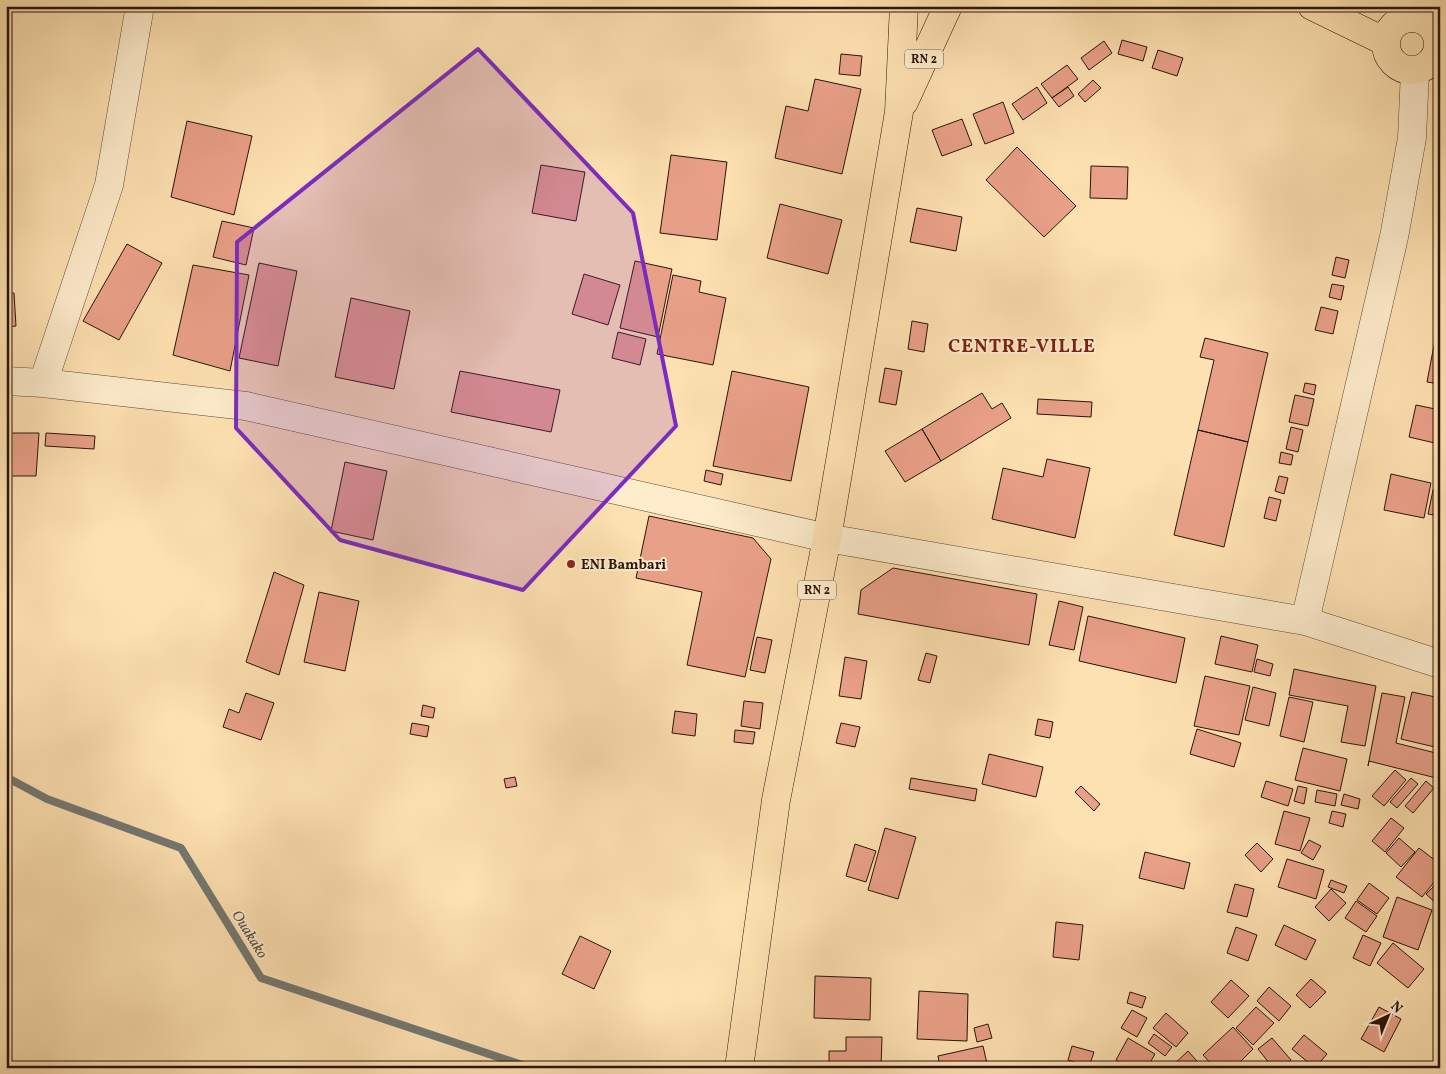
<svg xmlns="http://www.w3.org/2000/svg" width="1446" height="1074" font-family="Vollkorn,serif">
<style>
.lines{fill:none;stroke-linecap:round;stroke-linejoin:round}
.stream{stroke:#747872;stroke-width:8}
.building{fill:#e9a088;stroke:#29140a}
.minor-casing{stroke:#5e4734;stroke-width:29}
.major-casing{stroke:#29140a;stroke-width:29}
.minor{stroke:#feeccc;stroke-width:28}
.major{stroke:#fee1b1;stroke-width:28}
.marked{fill:#7b2cbf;fill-opacity:0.2;stroke:#7b2cbf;stroke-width:4;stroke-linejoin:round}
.poi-dot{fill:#8f2418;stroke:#feeccc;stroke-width:2}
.labels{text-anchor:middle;stroke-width:4;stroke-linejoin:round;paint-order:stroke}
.shield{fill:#feeccc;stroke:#695544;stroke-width:1}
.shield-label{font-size:12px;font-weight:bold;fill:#29140a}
.poi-label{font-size:14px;font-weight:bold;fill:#29140a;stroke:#feeccc;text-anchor:start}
.water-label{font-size:15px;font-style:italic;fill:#554e47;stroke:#feeccc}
.district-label{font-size:19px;font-weight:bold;letter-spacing:1px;fill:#7a1f14;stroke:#feeccc}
</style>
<rect width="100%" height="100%" fill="#fee1b1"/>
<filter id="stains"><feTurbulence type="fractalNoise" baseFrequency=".004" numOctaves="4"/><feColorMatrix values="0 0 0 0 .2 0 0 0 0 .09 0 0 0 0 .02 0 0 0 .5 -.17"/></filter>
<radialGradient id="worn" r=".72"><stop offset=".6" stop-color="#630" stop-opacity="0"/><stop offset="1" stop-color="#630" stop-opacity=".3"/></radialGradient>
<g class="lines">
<path class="stream" d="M6,777L47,799L181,848L261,978L531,1068"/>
</g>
<path class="building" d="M1122,40L1147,47L1143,61L1118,54Z
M1104,41L1112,53L1089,70L1081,58Z
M1158,50L1183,58L1177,76L1152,68Z
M841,54L862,56L860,76L839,74Z
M1067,65L1078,79L1052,98L1041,84Z
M815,79L861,89L842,174L775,158L786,106L808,111Z
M1093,80L1101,88L1085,102L1078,94Z
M1037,87L1047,103L1023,120L1012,104Z
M1068,87L1074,96L1059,107L1052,98Z
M1003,102L1014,133L985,144L973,114Z
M962,119L972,145L942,156L932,130Z
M187,121L252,136L234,215L171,197Z
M1017,147L1076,206L1044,237L986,180Z
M671,155L727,162L717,240L660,233Z
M541,165L585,172L576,221L532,213Z
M1091,166L1128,167L1127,199L1090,198Z
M780,204L842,220L828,274L767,258Z
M917,208L962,217L956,251L910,242Z
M222,221L254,228L246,265L213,257Z
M127,244L162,263L119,340L83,321Z
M1336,257L1349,260L1345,278L1332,275Z
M635,261L672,269L658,337L620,328Z
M259,263L297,271L278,366L239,358Z
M193,265L249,275L230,371L173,355Z
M584,274L620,285L608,325L572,314Z
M673,275L701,281L699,292L726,298L713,365L657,354Z
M1332,284L1344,286L1341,300L1329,297Z
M6,293H14L16,326L6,327Z
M351,298L410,311L394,389L335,377Z
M1321,307L1338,311L1333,334L1315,330Z
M912,321L928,324L924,352L908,349Z
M1438,324H1440V384L1427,382Z
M618,332L646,339L640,365L612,358Z
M1205,338L1268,353L1248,442L1198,430L1214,360L1200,357Z
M885,368L902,371L896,405L879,402Z
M460,371L560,390L551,432L451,412Z
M732,371L809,387L791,481L713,466Z
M1305,383L1316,385L1314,395L1303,392Z
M982,393L992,409L1002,403L1011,418L941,461L922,429Z
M1295,395L1314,399L1308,426L1289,422Z
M1038,399L1092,402L1091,417L1037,414Z
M1416,405L1440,410L1439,444L1409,437Z
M1291,427L1303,430L1298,452L1286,449Z
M922,429L941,461L905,482L885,451Z
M1198,430L1248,442L1224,547L1174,535Z
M6,433H39L36,476H6Z
M46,433L95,436L94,449L45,446Z
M1281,452L1293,455L1291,465L1279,463Z
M1047,459L1090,468L1075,538L992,519L1003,468L1043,477Z
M345,462L387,471L373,540L331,531Z
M706,470L723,474L721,485L704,481Z
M1391,474L1431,483L1424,518L1384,510Z
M1279,476L1288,478L1284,494L1275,491Z
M1433,490L1440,492V516L1428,514Z
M1269,497L1281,500L1276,521L1264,518Z
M649,516L753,538L771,559L745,677L687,665L702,592L636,578Z
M893,568L1037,594L1029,645L858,614L861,590Z
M274,572L304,585L279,675L246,662Z
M319,592L359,601L345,671L304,662Z
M1059,601L1083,607L1074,650L1049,645Z
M1088,616L1185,638L1176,683L1079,661Z
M1221,636L1258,645L1252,672L1215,664Z
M757,637L772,640L765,673L750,670Z
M926,653L937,656L930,683L918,680Z
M845,657L867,661L861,699L839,696Z
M1257,659L1273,664L1270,676L1254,672Z
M1294,669L1376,686L1365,746L1341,742L1348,706L1289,695Z
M1205,676L1250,686L1239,735L1194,726Z
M1253,687L1276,693L1269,726L1245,720Z
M1412,692L1440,698L1439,748L1401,739Z
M246,693L274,703L261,740L223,727L229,709L239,713Z
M1382,693L1405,697L1396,743L1440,754V779L1369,761L1368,766Z
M1289,697L1313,702L1304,742L1280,736Z
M744,701L763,703L760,729L741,726Z
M423,705L435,708L433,718L421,716Z
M675,711L697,714L695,736L672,733Z
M1038,719L1053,722L1050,738L1035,735Z
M412,723L429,726L427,737L410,734Z
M841,723L860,727L855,747L836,743Z
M1197,729L1241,743L1234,767L1190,754Z
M735,730L755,732L753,744L734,742Z
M1303,748L1347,759L1340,791L1295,780Z
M989,754L1043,767L1036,797L982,784Z
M1395,770L1406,780L1384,806L1372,796Z
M515,777L517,786L506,788L504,779Z
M911,778L977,789L975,801L909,789Z
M1411,778L1418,784L1397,808L1390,802Z
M1266,781L1293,789L1288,806L1261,797Z
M1426,781L1434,788L1413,813L1405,806Z
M1081,786L1100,804L1094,811L1075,792Z
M1298,786L1307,788L1304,804L1294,801Z
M1317,790L1337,794L1335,806L1315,802Z
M1344,794L1360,799L1358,809L1341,805Z
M1284,811L1310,818L1300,851L1275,844Z
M1332,811L1346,814L1343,827L1329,823Z
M1391,818L1404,828L1385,852L1372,841Z
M885,828L916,837L898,899L868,890Z
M1399,838L1415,852L1401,867L1386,853Z
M1309,840L1321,846L1313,860L1301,853Z
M1257,843L1273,859L1261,872L1245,855Z
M855,844L876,851L866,882L846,876Z
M1419,848L1440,864V875L1422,897L1396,877Z
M1145,852L1190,863L1184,889L1139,878Z
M1287,859L1324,870L1316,899L1278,887Z
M1331,880L1347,886L1344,893L1328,887Z
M1369,883L1389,898L1377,914L1357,900Z
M1437,883L1440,885V907L1426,894Z
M1235,884L1254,889L1247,917L1227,912Z
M1331,889L1346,903L1329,921L1315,907Z
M1397,897L1432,910L1418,950L1383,937Z
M1356,901L1377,916L1366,932L1345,918Z
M1056,922L1083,925L1079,960L1053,957Z
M1284,925L1316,940L1306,960L1275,945Z
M1236,927L1257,935L1248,961L1227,953Z
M1363,935L1381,943L1370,966L1353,958Z
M580,936L611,951L594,989L562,974Z
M1393,943L1424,969L1408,988L1377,963Z
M815,976L871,978L870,1020L814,1018Z
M1311,979L1326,992L1310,1008L1296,995Z
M1231,980L1249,996L1228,1018L1211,1002Z
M1269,987L1291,1006L1279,1021L1257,1001Z
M919,991L968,994L967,1041L917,1039Z
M1130,992L1146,997L1142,1008L1127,1003Z
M1256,1007L1274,1023L1253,1045L1236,1028Z
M1379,1007L1401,1019L1384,1052L1361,1039Z
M1132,1010L1147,1018L1137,1037L1121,1028Z
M1166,1013L1188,1033L1176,1047L1153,1028Z
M988,1024L992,1038L977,1042L974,1028Z
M1233,1027L1253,1049L1234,1068H1215L1203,1055Z
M1154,1034L1172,1047L1165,1056L1148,1043Z
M1304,1035L1327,1054L1315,1068L1292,1049Z
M846,1037H882L881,1068H829V1051H846Z
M1128,1038L1155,1054L1147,1068H1129L1116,1060Z
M1272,1038L1291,1060L1283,1068H1273L1258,1049Z
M983,1046L988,1068H940L938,1056Z
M1072,1046L1094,1052L1089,1067L1068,1060Z
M1188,1051L1203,1068H1170Z"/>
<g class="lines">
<defs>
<path id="minor" d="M6,381L43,383L246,406L827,538L1305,621L1440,664
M43,383L109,185L140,6
M1305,621L1394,237L1412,138L1415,71"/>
<path id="major" d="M1312,6L1386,42
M1386 44a26 26 0 1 1 52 0a26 26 0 1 1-52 0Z
M904,102L948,6
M739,1068L776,800L827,538L899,112L904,6"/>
</defs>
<use href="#minor" class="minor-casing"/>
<use href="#major" class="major-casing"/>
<use href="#minor" class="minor"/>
<use href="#major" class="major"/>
</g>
<path class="marked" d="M478,49L633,213L676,426L523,590L340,540L236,428L237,242Z"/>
<circle class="poi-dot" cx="571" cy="564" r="5"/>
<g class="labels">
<g class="shield">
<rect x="905" y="49.5" width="38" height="19" rx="4"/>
<rect x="798" y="580.5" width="38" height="19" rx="4"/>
</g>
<g class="shield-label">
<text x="924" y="63">RN 2</text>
<text x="817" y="594">RN 2</text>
</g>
<g class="poi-label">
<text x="581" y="569">ENI Bambari</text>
</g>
<g class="water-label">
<text transform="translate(250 934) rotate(58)" y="5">Ouakako</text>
</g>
<g class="district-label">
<text x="1022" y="352">CENTRE-VILLE</text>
</g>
</g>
<rect width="1446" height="1074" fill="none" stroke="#fee1b1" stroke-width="25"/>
<rect x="8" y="8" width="1431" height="1059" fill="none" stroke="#29140a" stroke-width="2.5"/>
<rect x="12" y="12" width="1421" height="1049" fill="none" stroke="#29140a"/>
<g transform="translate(1388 1016) rotate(44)" stroke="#feeccc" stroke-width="4" paint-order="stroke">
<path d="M0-4L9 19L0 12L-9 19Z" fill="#29140a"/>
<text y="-8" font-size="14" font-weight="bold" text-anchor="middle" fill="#29140a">N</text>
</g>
<rect width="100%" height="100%" filter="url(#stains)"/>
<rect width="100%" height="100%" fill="url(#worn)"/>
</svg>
